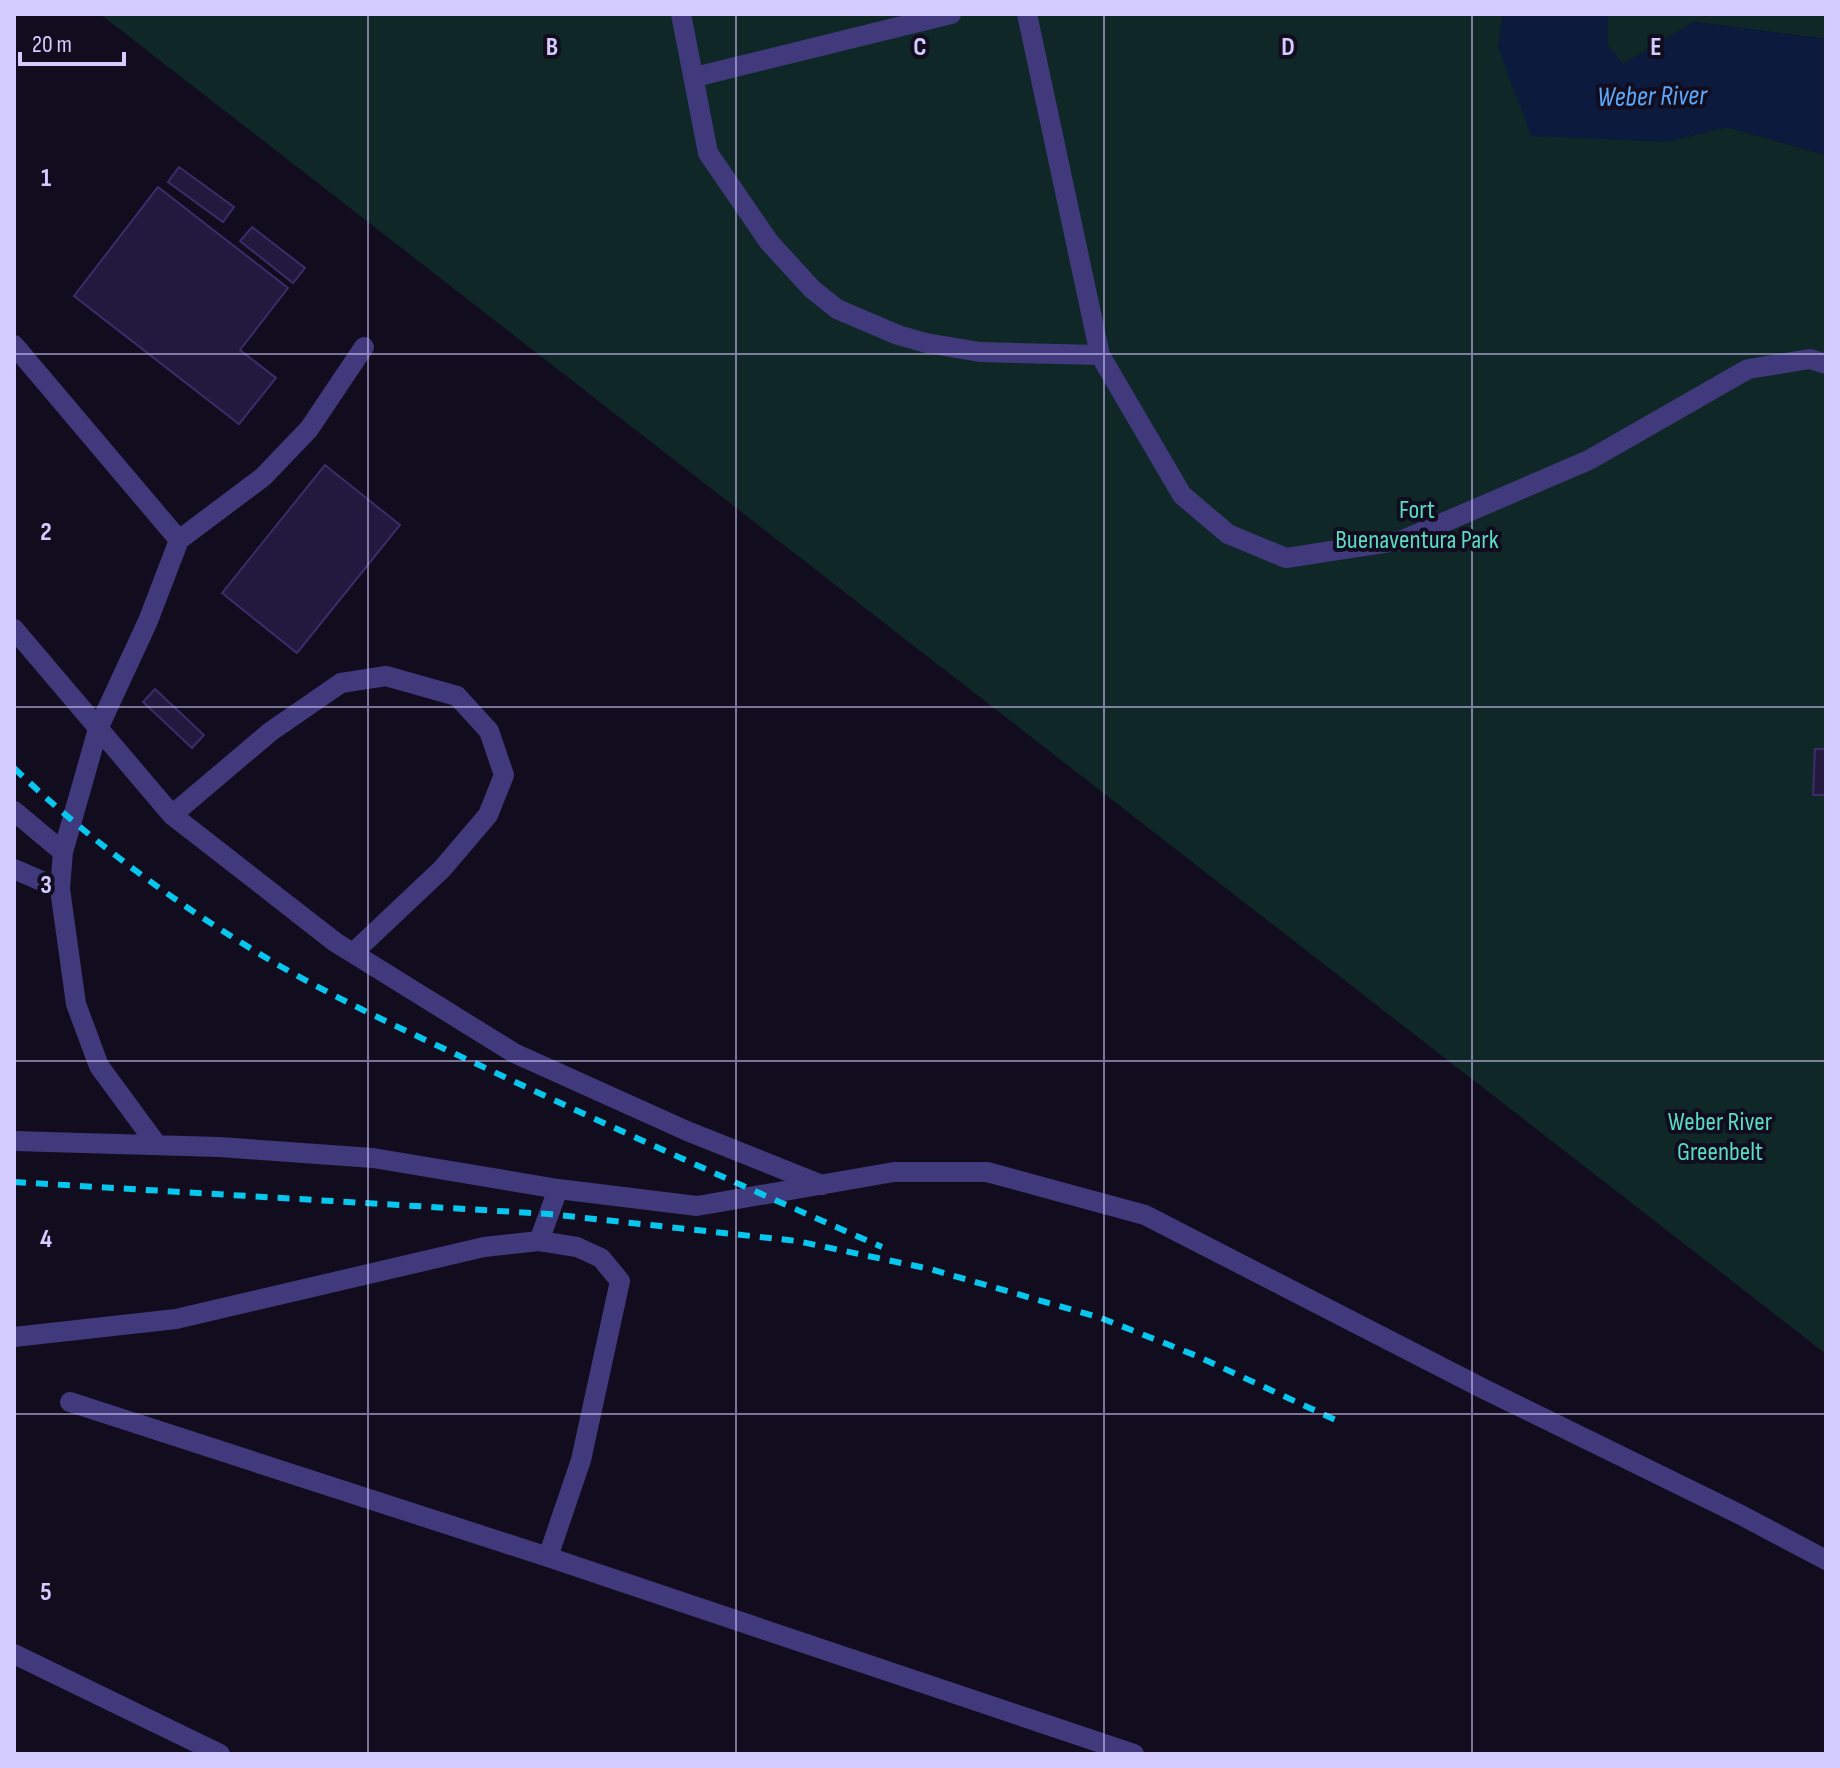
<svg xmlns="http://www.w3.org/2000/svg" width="1840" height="1768" font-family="'Sofia Sans Condensed',sans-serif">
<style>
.green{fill:#102727}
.water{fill:#0c1b3d}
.building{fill:#23193e;stroke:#3c2c69;stroke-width:2}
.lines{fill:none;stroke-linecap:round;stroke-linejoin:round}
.minor{stroke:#40397c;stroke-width:20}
.rail{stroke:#07c7ee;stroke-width:6;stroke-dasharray:12 10;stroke-linecap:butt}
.grid{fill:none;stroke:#d4cbfe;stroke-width:2;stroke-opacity:0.55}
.labels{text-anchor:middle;stroke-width:8;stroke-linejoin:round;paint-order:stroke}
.park-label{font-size:26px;fill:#5adbc3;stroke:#110c1e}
.water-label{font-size:28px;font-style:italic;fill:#5ca7fa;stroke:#110c1e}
.grid-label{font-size:26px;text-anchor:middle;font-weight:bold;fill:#d4cbfe;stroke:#110c1e;stroke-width:8;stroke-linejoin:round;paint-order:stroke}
</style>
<rect width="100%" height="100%" fill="#110c1e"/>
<path class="green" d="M100,14H1503L1498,48L1667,142L1727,127L1826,155V1354Z
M1608,14H1826V39L1694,22L1623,64L1608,46Z"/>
<path class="water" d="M1503,14H1608V46L1623,64L1694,22L1826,39V155L1727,127L1667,142L1531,136L1498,47Z"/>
<path class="building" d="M179,167L234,207L223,222L168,182Z
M158,187L288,288L240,350L276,378L239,424L74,296Z
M252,227L305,268L293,283L240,241Z
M325,465L400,525L297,653L222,593Z
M155,689L204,735L192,748L143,702Z
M1815,749H1826V795H1813Z"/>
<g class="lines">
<path class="minor" d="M681,14L708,153L769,242L812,289L837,309L898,335L926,343L980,352L1100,355L1182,495L1228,534L1286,558L1403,540L1589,460L1748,369L1810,359L1826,364
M1027,14L1100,355
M695,77L951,14
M14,345L179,540L148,621L98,729L63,852L60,889L76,1004L99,1066L157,1145
M179,540L263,477L309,429L364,347
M14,629L172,815L335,942L514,1053L687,1131L822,1185
M14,811L63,852
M172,815L270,732L341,683L386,676L457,696L489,731L504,775L488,815L442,869L353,953
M14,869L60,889
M14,1141L219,1147L373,1158L558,1189L697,1206L894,1172H987L1145,1215L1482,1388L1741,1515L1826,1560
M539,1241L558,1189
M14,1337L176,1319L484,1247L539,1241L577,1247L601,1258L620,1281L581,1460L548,1557
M70,1402L548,1557L1134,1754
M14,1654L220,1754"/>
<path class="rail" d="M14,768C93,844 186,911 280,966C355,1009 435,1044 513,1081C635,1138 758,1193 882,1247
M14,1182L549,1214L797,1241L930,1269L1101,1318L1197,1356L1342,1423"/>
</g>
<path class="grid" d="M368,14V1754M736,14V1754M1104,14V1754M1472,14V1754M14,354H1826M14,707H1826M14,1061H1826M14,1414H1826"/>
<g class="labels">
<g class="park-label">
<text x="1417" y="518">Fort<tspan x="1417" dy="30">Buenaventura Park</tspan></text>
<text x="1720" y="1130">Weber River<tspan x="1720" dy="30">Greenbelt</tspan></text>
</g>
<g class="water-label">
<text transform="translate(1652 95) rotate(-1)" y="10">Weber River</text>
</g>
</g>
<g class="grid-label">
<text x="552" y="55">B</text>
<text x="920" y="55">C</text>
<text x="1288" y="55">D</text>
<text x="1656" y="55">E</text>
<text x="46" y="186">1</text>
<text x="46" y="540">2</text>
<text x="46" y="893">3</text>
<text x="46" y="1247">4</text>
<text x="46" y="1600">5</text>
</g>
<rect width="1840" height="1768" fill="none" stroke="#d4cbfe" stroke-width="32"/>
<path d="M20 52v12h104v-12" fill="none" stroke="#d4cbfe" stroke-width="4"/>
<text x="32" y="52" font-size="24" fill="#d4cbfe" stroke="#110c1e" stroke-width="6" paint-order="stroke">20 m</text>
</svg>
